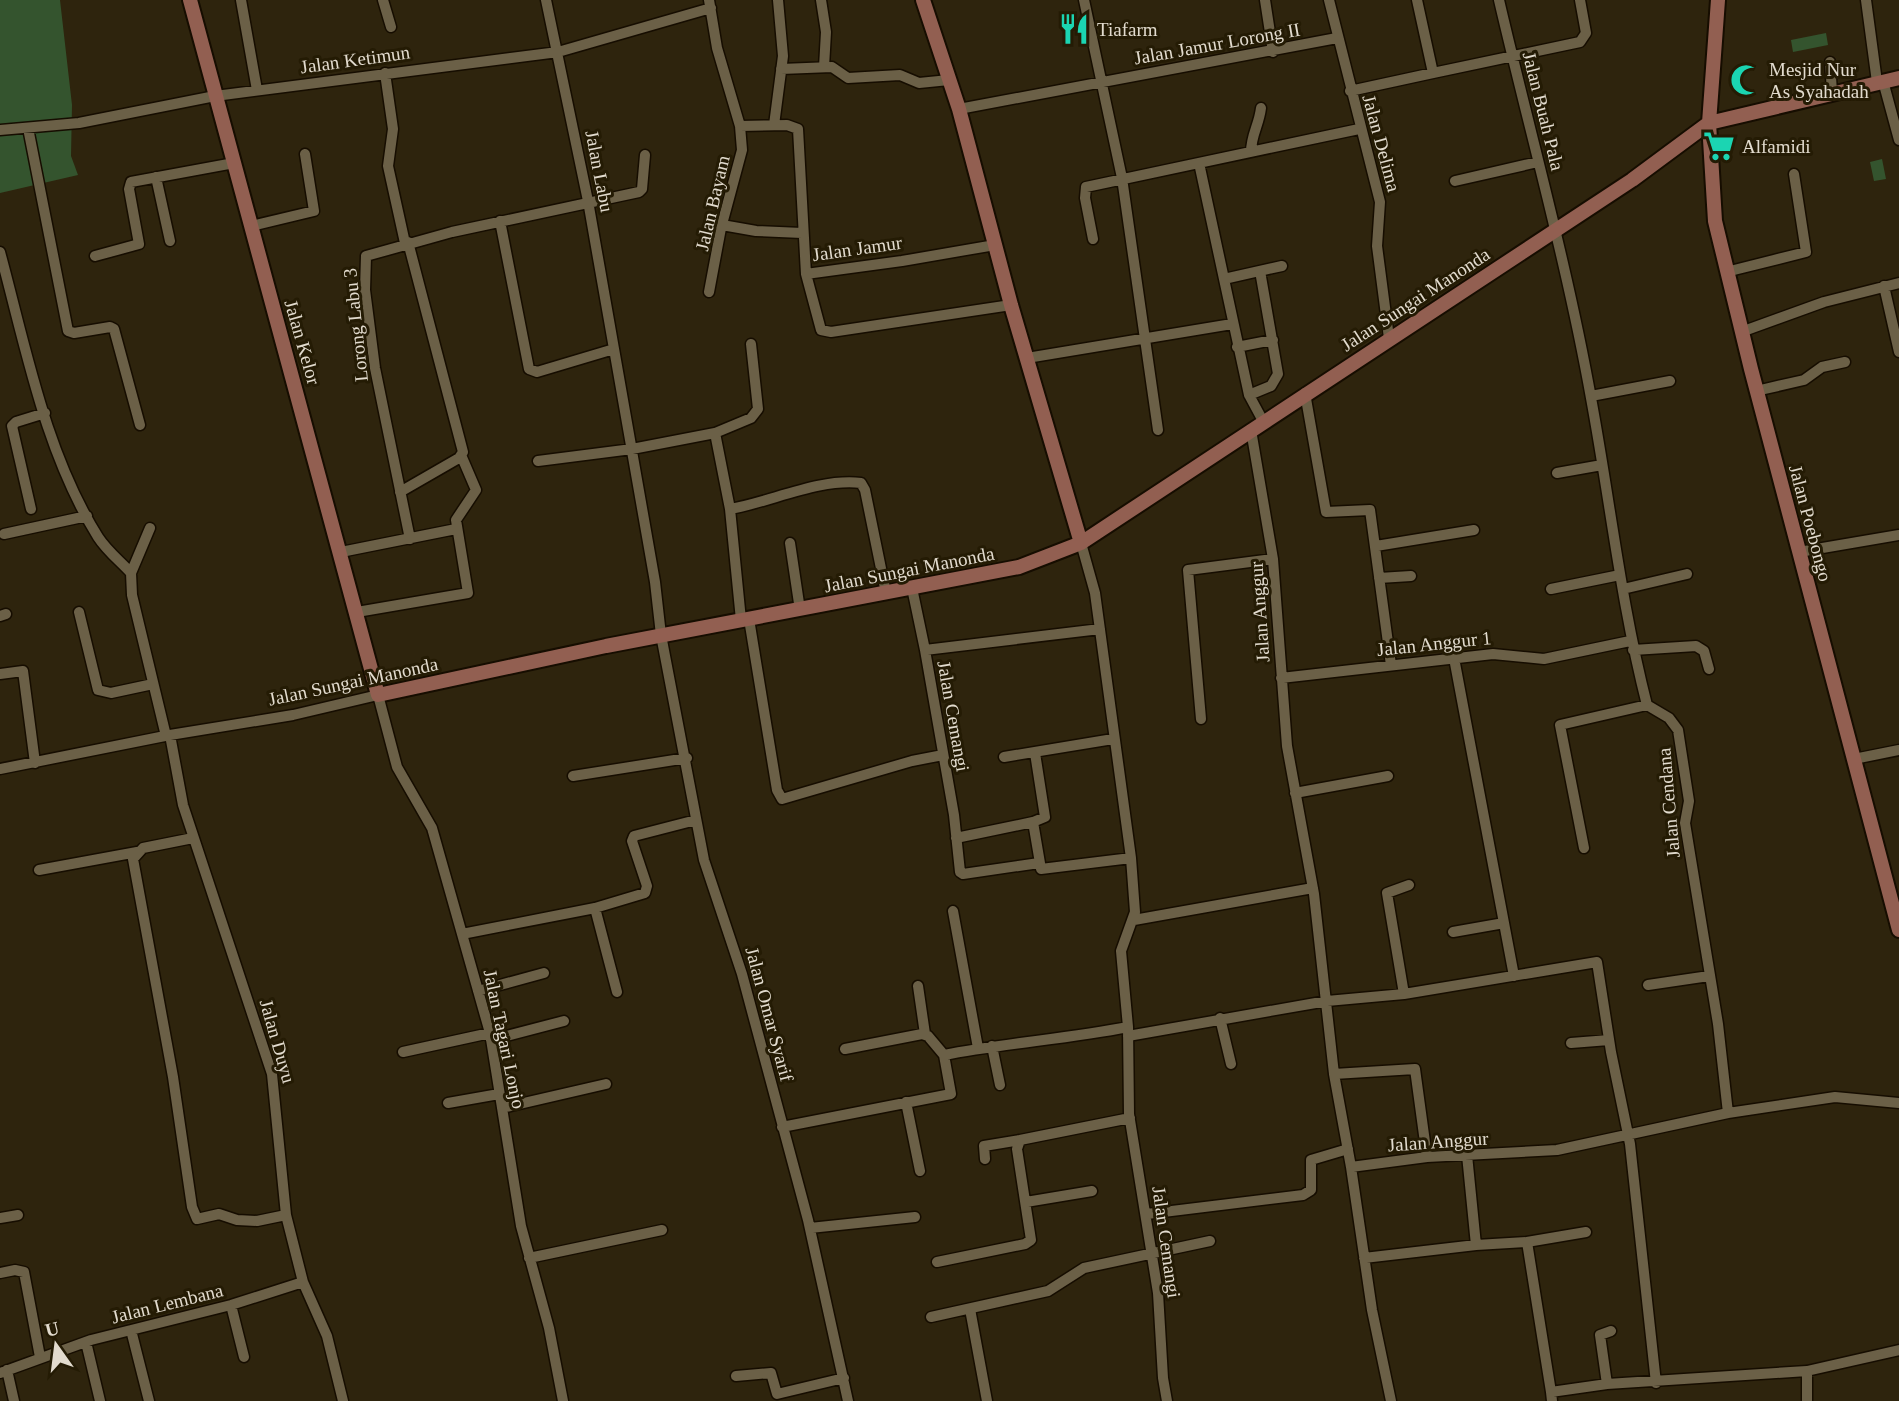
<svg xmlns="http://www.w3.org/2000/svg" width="1899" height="1401" font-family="Georgia,serif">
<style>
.green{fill:#34542e}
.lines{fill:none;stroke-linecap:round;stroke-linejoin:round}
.street-casing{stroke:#160d00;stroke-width:13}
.secondary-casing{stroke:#160d00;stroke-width:18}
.street{stroke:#6b6047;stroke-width:10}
.secondary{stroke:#925f51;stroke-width:14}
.labels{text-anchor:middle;stroke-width:6;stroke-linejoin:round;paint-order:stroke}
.poi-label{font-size:19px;fill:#e2dbce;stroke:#241b04;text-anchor:start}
.street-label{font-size:19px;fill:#e2dbce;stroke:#241b04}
</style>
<rect width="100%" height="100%" fill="#2e240d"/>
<path class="green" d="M0,0H60L72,105L71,156L78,175L0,193Z
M1826,33L1828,45L1793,52L1791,40Z
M1882,159L1886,179L1874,181L1870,162Z"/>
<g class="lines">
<defs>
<path id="street" d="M241,0L257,90
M383,0L391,27
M546,0L588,201L655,582L661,635L704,860L742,974L808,1220L848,1401
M709,0L717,48L740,126L742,150L721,228L709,292
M821,0L826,32L824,67
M1084,0L1122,178L1158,430
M1265,0L1273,52
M1329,0L1380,202L1377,246L1389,338
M1499,0C1530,133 1567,264 1591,398C1610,500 1621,604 1647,705L1669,718L1678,730L1689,801L1685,823L1718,1024L1728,1113
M1866,0L1877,82
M1830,62L1832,92
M781,69L832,67L848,78L900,75L919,83L949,80
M385,73L393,129L388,166L405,243
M1433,73L1580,42L1586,33L1580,0
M1883,81L1899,140
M1350,91L1433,73L1417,0
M959,109L1337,38
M774,125L783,56L778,0
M740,126L787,125L798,129L806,274
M28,128L68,331L74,333L110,327L114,329L140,425
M0,130L79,123L215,96L558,52L711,8
M1251,152C1251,135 1259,125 1261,108
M1199,163L1249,395L1263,421
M156,177L170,241
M1455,181L1538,162
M500,221L529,369L537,372L614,349
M722,225L756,231L802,233
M251,226L314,211L305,154
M1093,239L1085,198L1086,187L1359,129
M995,245L902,261L806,274L821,330L831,332L1011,305
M0,252C26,348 45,452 98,537C107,551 120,561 131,573
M95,256L139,244L129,189L131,182L234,163
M1726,272L1806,252L1794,174
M1224,279L1282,266
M1884,286L1899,352
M1741,332L1824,302L1899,283
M1237,347L1273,340
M1027,358L1232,324
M1756,391L1804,380L1822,367L1845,362
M1305,393L1326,512L1370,510L1391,665
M1249,395L1271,386L1278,374L1260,271
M1591,396L1670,381
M1251,430L1273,559L1287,746L1314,894L1334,1074L1351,1167L1427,1157L1557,1150L1728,1113L1835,1097L1899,1103
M715,433L751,418L758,409L751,344
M538,461L632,449L715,433L730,509L741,620
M1557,473L1602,465
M400,492L459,458L463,452L408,242
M31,509L12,426L16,422L45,413
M730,509C771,502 819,478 861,483L865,490L886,593
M150,528L131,573L132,595L166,736
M4,534L87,516
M410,539L375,368L365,290L366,256L452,232L639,192L642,189L645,155
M790,543L800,610
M1081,543L1095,593L1131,858L1135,912L1121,951L1128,1027L1129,1114L1158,1293L1163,1378L1167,1401
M1376,546L1474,530
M341,552L456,529
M1799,552L1899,535
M1379,578L1411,576
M912,588L925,650
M1551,589L1620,575
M1623,589L1687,574
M79,612L98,690L111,693L153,684
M357,612L468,593L456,520L476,490L461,455
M0,616L6,614
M749,619L777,790L782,799L912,761L943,755
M1633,650L1696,646L1704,651L1709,669
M1454,658L1514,976
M0,674L23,671L35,763
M1281,678L1493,654L1544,659L1630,641
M1201,719L1188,570L1273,559
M170,735L183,805L272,1074L286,1215L303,1282L327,1336L343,1401
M1004,757L1113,739
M1854,759L1899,750
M0,769L170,735L293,715L378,695L397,767L432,828L490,1033L521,1226L549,1328L563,1401
M573,776L687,758
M1295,793L1388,776
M1033,822L1045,817L1035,753
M193,838L143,848L133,859L173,1077L192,1207L197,1219L219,1214L237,1220L257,1221L286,1215
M956,838L1033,822L1041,869L1131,858
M1584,848L1560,725L1647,705
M1039,863L963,874L960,872L954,815L925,650L1100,629
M39,870L137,852
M595,908L617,992
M953,911L978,1048
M1134,920L1313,888
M1453,932L1504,923
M462,934L595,908L645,893L647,886L632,841L634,836L696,820
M1648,985L1709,976
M918,986L925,1034
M478,991L544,973
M1404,994L1387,893L1409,885
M1220,1018L1231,1064
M1128,1036L1327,1001L1404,994L1597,962L1611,1052L1630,1144L1656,1383
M491,1040L564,1021
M1571,1043L1609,1040
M992,1046L1000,1085
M845,1049L922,1034L928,1036L944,1055C1005,1043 1067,1039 1128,1027
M403,1052L490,1033
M1334,1074L1415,1069L1427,1157
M906,1102L920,1171
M448,1103L499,1094
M502,1108L606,1084
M782,1127L951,1094L944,1055
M1467,1155L1476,1245L1527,1242L1551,1392
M985,1159L984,1146L1020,1140
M1351,1167L1372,1310L1391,1401
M1026,1202L1092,1191
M1147,1214L1303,1195L1311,1190V1160L1348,1149
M0,1218L18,1215
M810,1228L915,1217
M1527,1242L1586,1232
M529,1258L662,1230
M1364,1258L1476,1245
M937,1262L1025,1244L1031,1240L1017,1149L1020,1140L1130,1118
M0,1273L15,1270L24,1272L40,1357
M231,1305L244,1357
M970,1309L987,1401
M931,1317L1048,1291L1084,1268L1210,1241
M131,1330L149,1401
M86,1342L100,1401
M7,1370L14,1401
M0,1373L91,1340L231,1305L303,1282
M736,1376L771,1373L777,1394L844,1378
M1607,1384L1600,1335L1611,1331
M1552,1401L1551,1392L1607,1384L1807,1371L1899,1350
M1807,1401V1371"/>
<path id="secondary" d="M190,0L378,695L606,646L1019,567L1081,543L1632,180L1709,123L1899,78
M923,0L959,109L1011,305L1081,543
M1718,0L1709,123L1715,221L1751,369L1899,930"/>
</defs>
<use href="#street" class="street-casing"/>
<use href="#secondary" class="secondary-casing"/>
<use href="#street" class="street"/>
<use href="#secondary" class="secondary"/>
</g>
<defs>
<symbol id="restaurant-bare" viewBox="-9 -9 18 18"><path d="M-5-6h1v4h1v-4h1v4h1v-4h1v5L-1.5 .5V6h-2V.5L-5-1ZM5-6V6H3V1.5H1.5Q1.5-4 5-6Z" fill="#1bd5b2" stroke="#241b04" stroke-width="2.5" paint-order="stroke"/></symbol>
<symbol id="mosque-bare" viewBox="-9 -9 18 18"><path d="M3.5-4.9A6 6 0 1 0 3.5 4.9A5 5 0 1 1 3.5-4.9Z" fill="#1bd5b2" stroke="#241b04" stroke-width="2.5" paint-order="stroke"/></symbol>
<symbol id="supermarket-bare" viewBox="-9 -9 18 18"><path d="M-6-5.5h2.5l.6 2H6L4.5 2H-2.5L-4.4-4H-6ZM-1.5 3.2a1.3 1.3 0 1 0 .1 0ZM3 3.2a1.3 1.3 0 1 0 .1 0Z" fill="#1bd5b2" stroke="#241b04" stroke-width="2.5" paint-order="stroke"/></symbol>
</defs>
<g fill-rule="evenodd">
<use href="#restaurant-bare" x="1052" y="7" width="44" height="44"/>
<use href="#mosque-bare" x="1724" y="58" width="44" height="44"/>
<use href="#supermarket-bare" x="1697" y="124" width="44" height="44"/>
</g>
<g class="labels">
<g class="poi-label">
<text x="1097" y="36">Tiafarm</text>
<text x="1769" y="76">Mesjid Nur<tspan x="1769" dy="22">As Syahadah</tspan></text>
<text x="1742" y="153">Alfamidi</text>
</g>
<g class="street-label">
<text transform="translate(1217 43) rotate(-10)" y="7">Jalan Jamur Lorong II</text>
<text transform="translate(355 59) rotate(-8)" y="7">Jalan Ketimun</text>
<text transform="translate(1544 111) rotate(76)" y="7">Jalan Buah Pala</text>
<text transform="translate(1382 143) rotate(75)" y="7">Jalan Delima</text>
<text transform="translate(600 171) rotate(79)" y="7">Jalan Labu</text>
<text transform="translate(712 203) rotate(-77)" y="7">Jalan Bayam</text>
<text transform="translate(857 248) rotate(-8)" y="7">Jalan Jamur</text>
<text transform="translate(1415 299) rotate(-33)" y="7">Jalan Sungai Manonda</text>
<text transform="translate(355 325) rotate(-96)" y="7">Lorong Labu 3</text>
<text transform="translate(303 342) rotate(74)" y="7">Jalan Kelor</text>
<text transform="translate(1811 523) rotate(75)" y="7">Jalan Poebongo</text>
<text transform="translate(909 569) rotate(-11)" y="7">Jalan Sungai Manonda</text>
<text transform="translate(1259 612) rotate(-94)" y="7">Jalan Anggur</text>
<text transform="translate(1434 643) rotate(-6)" y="7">Jalan Anggur 1</text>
<text transform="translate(353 681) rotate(-12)" y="7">Jalan Sungai Manonda</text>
<text transform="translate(954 716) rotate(80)" y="7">Jalan Cemangi</text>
<text transform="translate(1668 803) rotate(-95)" y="7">Jalan Cendana</text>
<text transform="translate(770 1014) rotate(75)" y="7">Jalan Omar Syarif</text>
<text transform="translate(505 1039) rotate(78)" y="7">Jalan Tagari Lonjo</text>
<text transform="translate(278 1041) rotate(74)" y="7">Jalan Duyu</text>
<text transform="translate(1438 1141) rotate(-4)" y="7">Jalan Anggur</text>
<text transform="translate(1167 1242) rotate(82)" y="7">Jalan Cemangi</text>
<text transform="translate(167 1303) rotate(-14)" y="7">Jalan Lembana</text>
</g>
</g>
<g transform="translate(56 1345) rotate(346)" stroke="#241b04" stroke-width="5" paint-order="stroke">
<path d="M0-5L12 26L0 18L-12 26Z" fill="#e2dbce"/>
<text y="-10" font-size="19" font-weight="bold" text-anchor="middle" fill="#e2dbce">U</text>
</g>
</svg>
